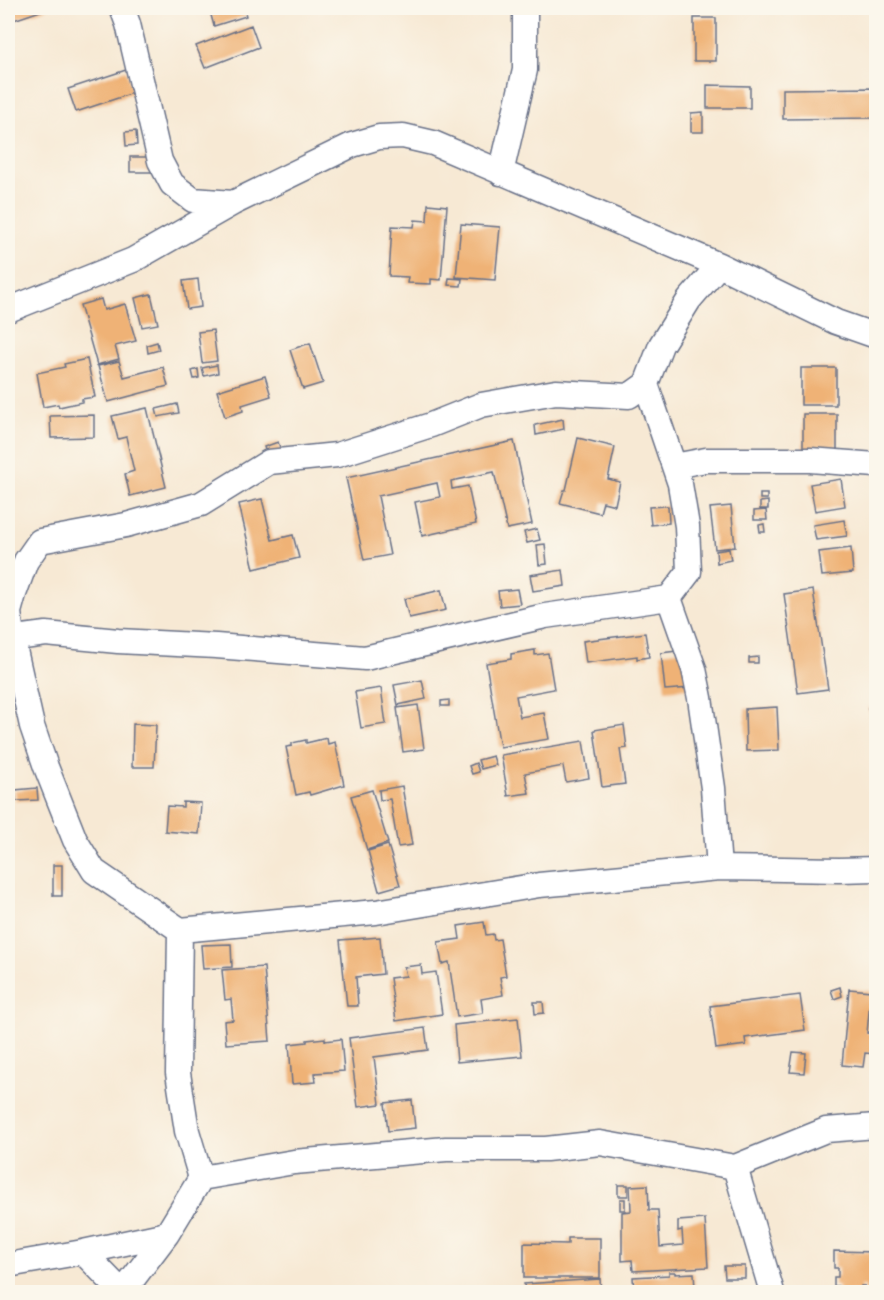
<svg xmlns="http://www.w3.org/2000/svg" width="884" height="1300" font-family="'Gochi Hand',sans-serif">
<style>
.building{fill:#efb276}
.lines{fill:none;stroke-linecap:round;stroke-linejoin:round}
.minor-casing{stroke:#687087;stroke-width:27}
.minor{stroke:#fff;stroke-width:24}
</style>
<rect width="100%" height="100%" fill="#fbf7ec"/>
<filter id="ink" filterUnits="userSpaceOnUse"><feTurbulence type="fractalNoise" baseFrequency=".0167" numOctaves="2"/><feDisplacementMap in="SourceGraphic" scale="12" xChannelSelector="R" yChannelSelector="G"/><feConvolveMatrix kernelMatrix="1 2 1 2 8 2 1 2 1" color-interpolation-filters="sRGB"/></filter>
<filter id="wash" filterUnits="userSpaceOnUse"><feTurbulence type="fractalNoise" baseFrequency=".008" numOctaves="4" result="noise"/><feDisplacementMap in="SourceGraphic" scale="24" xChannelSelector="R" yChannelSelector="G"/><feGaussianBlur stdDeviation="1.35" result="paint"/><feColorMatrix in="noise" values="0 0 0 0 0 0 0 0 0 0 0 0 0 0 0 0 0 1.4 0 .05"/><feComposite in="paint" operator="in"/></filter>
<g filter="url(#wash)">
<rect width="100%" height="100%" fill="#f7e9d4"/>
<g id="blocks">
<path class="building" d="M8,8H49L8,22Z
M209,8H244L246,16L214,26Z
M694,18H716V61H694Z
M251,25L259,47L205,68L196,46Z
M126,70L133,93L76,112L68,89Z
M707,85L750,86V108H707Z
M876,88V118L783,119V89Z
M703,112V132H691V113Z
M136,131L137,145L126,146L125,132Z
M130,157H153V172H130Z
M428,204L447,206L441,280L431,279V284L407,283L408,277L389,276L392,226L414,227L415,220L427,221Z
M461,224L500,227L495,280L456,277Z
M449,278L462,279L461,286L448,285Z
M198,279L201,307L187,309L183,281Z
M151,294L158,324L142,327L135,298Z
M101,299L104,310L125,304L136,341L115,346L119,359L97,365L80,305Z
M213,330L217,361L202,363L198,332Z
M157,342L159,350L148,353L147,345Z
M310,343L323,383L303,389L290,350Z
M87,359L95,397L82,399V402L59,407L58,404L43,407L37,373L65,367L64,364Z
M119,361L124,377L163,367L168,386L108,402L98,366Z
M217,365L218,373L204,376L202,368Z
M801,368H836V405H801Z
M198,369L199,378L194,379L192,371Z
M265,376L271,396L242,405L243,411L225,417L217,391Z
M177,404L179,413L158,417L156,409Z
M147,408L166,487L130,496L125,474L134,471L126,437L118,439L112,416Z
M803,414H837V451H803Z
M94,415V437L51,438L50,416Z
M563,419L564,429L536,435L535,425Z
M578,438L615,447L608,479L620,482L615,505L603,502L600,513L560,503L564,490H566Z
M514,441L532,524L507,529L494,472L451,481L452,489L468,486L476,524L422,536L415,502L440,497L437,483L378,496L390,555L364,560L346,478Z
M278,442L282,453L268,458L264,447Z
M841,479L845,506L815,511L810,484Z
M760,494H767V499H760Z
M262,499L272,540L293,535L299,558L254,569L239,504Z
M768,501V509H760V502Z
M668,506L669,523L651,525L649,507Z
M731,506L735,547L715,549L710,508Z
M766,510L767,520H754V511Z
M844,520L847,536L816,540L813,525Z
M764,524L765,532H760L759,525Z
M537,529L540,540L527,543L524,532Z
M545,544L547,564L539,565L537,545Z
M851,548L853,573L822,576L819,552Z
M729,549L731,560L717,563L716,551Z
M563,570L565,586L533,591L530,575Z
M517,589L520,604L500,606L498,591Z
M441,590L446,610L409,618L404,599Z
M813,590L828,689L798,693L784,594Z
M645,633L649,657L637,659V656L586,663L583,641Z
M535,650V655L548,653L554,689L516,696L520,717L544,713L549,739L500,747L486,663L511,659V654Z
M685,650L690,688L665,690L661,653Z
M758,657V663H749V658Z
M422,680L426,699L398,705L394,685Z
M381,688L386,724L361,728L355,692Z
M449,700V706H441V701Z
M418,705L424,749L403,752L397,708Z
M876,706V728H873L868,708Z
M777,707L779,750L746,751L745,709Z
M133,724L156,725L154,767H132Z
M624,725L627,748L620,749L625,784L602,787L594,730Z
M327,738L328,744L335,742L344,785L310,795L309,792L296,795L286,747L292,746V743L306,740V743Z
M583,741L589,778L566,782L563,766L525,773L529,793L508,796L501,755Z
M493,756L496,765L481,769L478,760Z
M476,763L479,772L472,774L469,766Z
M402,786L412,845L398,847L390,799L380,800L379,790Z
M37,788L38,800L16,801L15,790Z
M372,790L388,843L367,850L351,796Z
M183,802L201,803L199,834L165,831L167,806L183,807Z
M388,845L400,885L379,891L368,851Z
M53,865H62V896H53Z
M484,922L486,935L493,934L494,940L500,939L506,976L500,977L503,995L481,999L483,1013L457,1017L449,962L442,964L438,942L460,939L458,926Z
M380,937L383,974L356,977L358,1006H347L340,940Z
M231,944L232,967L203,969L201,945Z
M421,965L422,974L436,972L442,1014L396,1021L390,978L406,976L404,967Z
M264,967L270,1041L226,1044L224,1021L233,1020L231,999L225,1000L222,970Z
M840,987L842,996L834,999L831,990Z
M849,989L871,991L867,1033L876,1034V1054L865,1053L863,1067L842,1065Z
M800,995L805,1030L745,1038L746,1045L716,1049L710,1006Z
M534,1002H543L544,1013L535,1014Z
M518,1018L522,1056L457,1062L454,1025Z
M425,1028L428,1050L374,1057L380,1104L358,1107L349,1038Z
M325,1038V1041L341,1039L344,1071L315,1073L316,1082L292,1084L289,1044L307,1042V1040Z
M793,1052L806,1053L804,1073L790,1072Z
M412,1100L415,1128L388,1131L385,1103Z
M618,1185H628V1196H618Z
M648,1185L649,1210H658L660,1247L683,1245L682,1230L678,1231V1221L705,1219L708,1267L633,1271L632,1260L622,1261V1212L631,1211L630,1186Z
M620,1199H625V1210H620Z
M568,1238H600V1278H524V1243L568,1244Z
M834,1251L876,1252V1292H865V1286H861V1292H838V1286H834V1277H838V1268H834Z
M724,1266H745V1278H725Z
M669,1272H675V1274L694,1273L695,1289H686V1292H634L633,1277L669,1275Z
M600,1279L601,1292H525L524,1284Z"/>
</g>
</g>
<g filter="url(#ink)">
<use href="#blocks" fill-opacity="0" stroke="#687087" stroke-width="1.5"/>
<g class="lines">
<defs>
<path id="minor" d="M122,8L128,24L160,161L172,184L193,200L233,203
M501,173L525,70V8
M8,310L133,260L233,203L352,145L379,137L403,136L433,143L719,265L836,322L876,336
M674,466L706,460H810L876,465
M8,639L46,634L118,641L216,646L365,658L545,616L669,598L689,572L687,526L680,484L646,384
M719,868L839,870L876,869
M180,930L376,912L539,885L719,868L713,788L700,698L694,669L669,598
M735,1167L772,1292
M201,1178L294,1162L446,1149H546L600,1143L735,1167L826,1130L876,1126
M83,1252L122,1292
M8,1265L83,1252L167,1234
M123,1292L167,1234L201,1178L187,1131L178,1073L180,930L94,871L75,840L46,767L32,726L12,637L9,612L14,594L26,561L40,541L126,525L201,504L269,462L337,455L431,425L481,405L556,392L629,396L646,384L661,345L689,300L719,265"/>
</defs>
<use href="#minor" class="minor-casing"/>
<use href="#minor" class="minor"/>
</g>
</g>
<rect width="884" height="1300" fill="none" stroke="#fbf7ec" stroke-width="30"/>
</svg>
